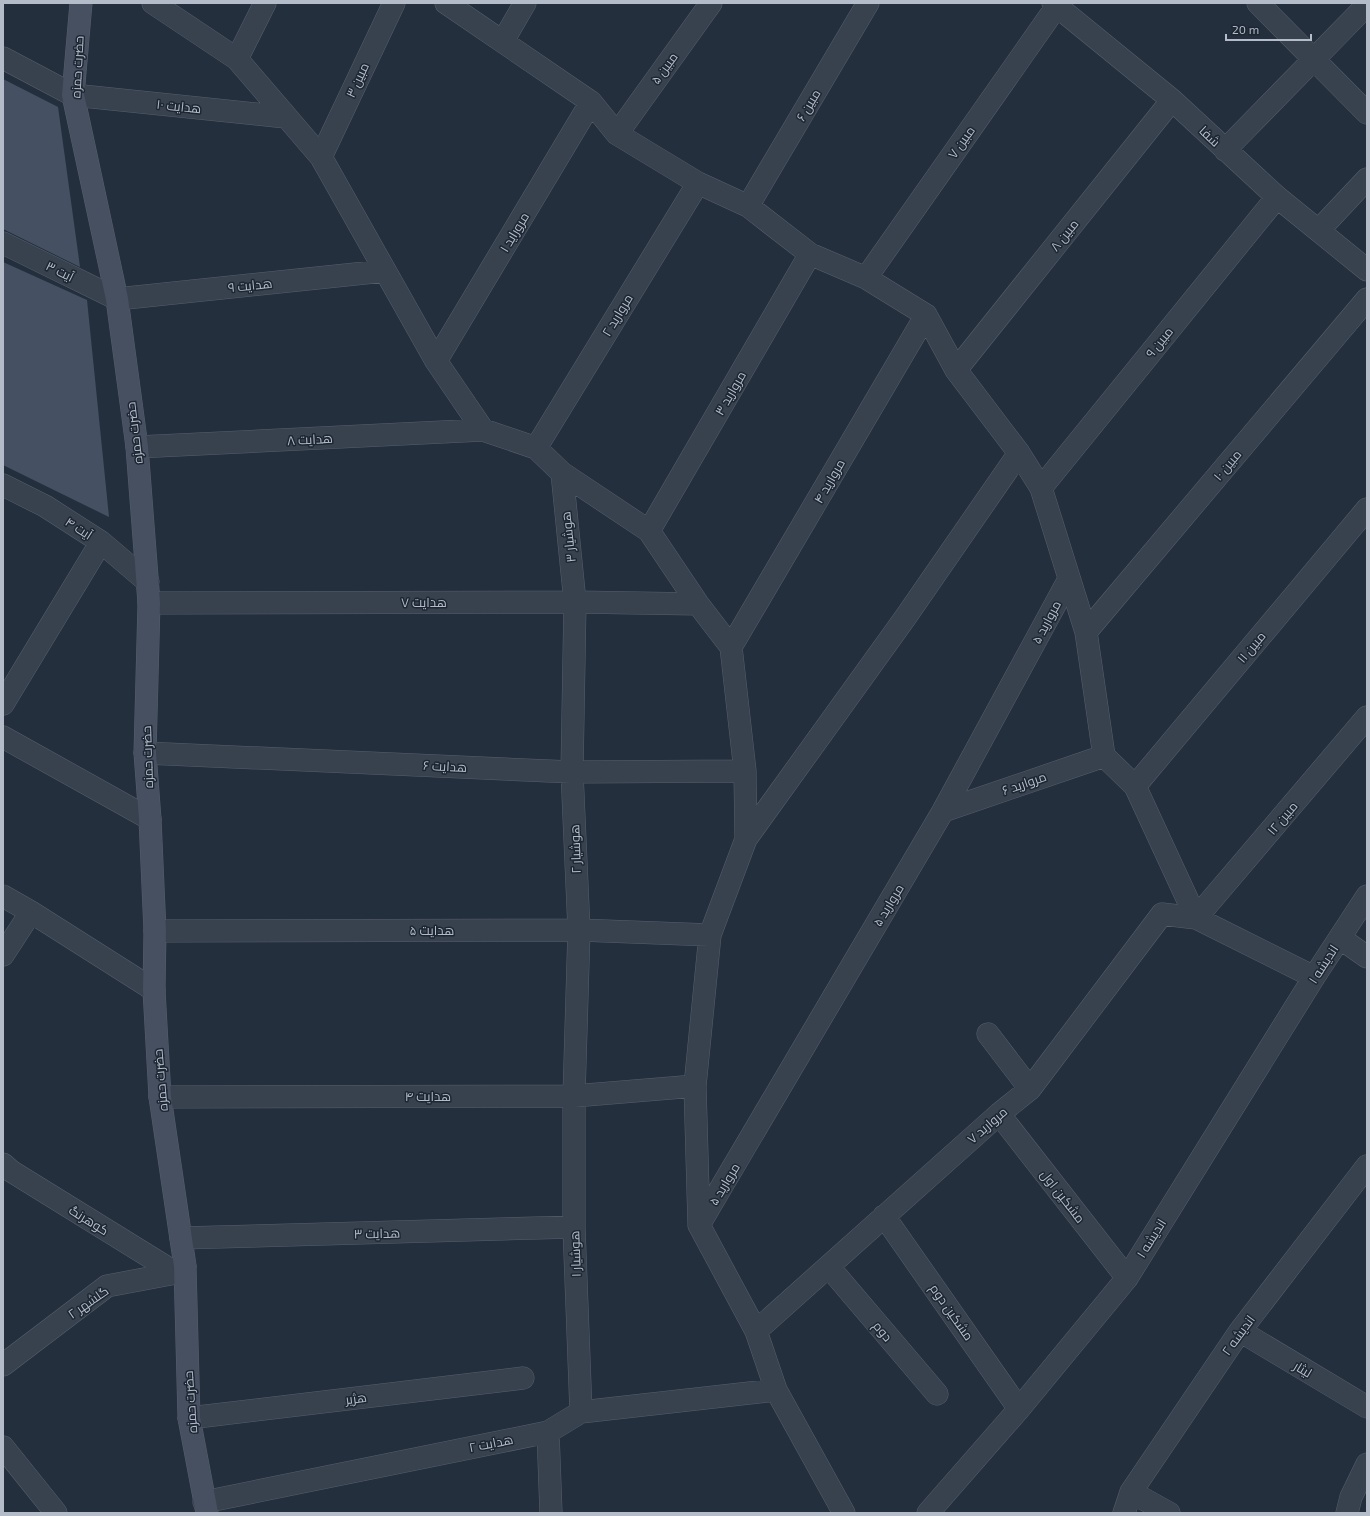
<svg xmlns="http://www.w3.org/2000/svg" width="1370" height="1516" font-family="'Exo 2',Cairo,sans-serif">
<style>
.building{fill:#455162}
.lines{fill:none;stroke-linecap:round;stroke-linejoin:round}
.street-casing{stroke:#565f6c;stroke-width:23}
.secondary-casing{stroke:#565f6c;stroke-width:23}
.street{stroke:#38414e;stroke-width:22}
.secondary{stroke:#465061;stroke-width:22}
.labels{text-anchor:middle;stroke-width:3;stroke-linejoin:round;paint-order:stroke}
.street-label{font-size:13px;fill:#b4bcc9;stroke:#1d2633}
</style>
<rect width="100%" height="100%" fill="#242f3e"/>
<path class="building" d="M3,79L58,107L80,267L3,229Z
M3,262L87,300L109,517L3,465Z"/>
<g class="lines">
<defs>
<path id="street" d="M153,3L237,59L321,157L436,361L483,430L536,448L562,473L649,531L698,604L731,647L745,771L746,839L710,935L695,1086L699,1225L756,1331L776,1390L844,1513
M446,3L591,102L617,134L698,183L748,206L810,254L866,278L926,315L956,370L1019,453L1041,488L1086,632L1104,756L1135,786L1196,918L1314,977
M1053,3L1172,100L1277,197L1367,270
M1258,3L1367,113
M503,41L525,3
M3,58L73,95L285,117
M237,59L265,3
M617,134L711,3
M1225,150L1367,5
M321,157L394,3
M748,206L868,3
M1319,230L1367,179
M3,243L117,299L384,271
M866,278L1059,3
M436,361L591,102
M956,370L1172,100
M137,447L483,430
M536,448L698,183
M562,473L575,602L572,772L579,930L574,1096V1227L581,1412
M3,485L45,506L101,542L148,582
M1041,488L1277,197
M649,531L810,254
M149,603L575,602L698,604
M1086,632L1367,299
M731,647L926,315
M3,704L101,542
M3,737L150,819
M145,753L572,772L745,771
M1135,786L1367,509
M943,811L1104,756
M746,839L905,618L1019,453
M3,896L31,912L154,990
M155,931L579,930L710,935
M1340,938L1367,957
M3,955L31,912
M988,1034L1030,1089
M160,1097L574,1096L695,1086
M999,1114L1127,1278
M3,1164L11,1171L176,1273
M884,1216L1019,1409
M699,1225L943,811L1069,579
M181,1238L574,1227
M829,1267L937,1394
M756,1331L999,1114L1030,1089L1162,914L1196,918L1367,717
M1240,1331L1367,1407
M3,1365L107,1286L176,1273L185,1266
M189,1418L523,1378
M548,1432L551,1513
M3,1447L56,1513
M1131,1492L1169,1513
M204,1502L548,1432L581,1412L776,1390
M928,1513L1019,1409L1127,1278L1314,977L1367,896
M1124,1513L1131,1492L1240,1331L1367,1166
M1347,1513L1351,1497L1367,1464"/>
<path id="secondary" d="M81,3L73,95L117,299L137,447L149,603L145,753L150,819L155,931L154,990L160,1097L185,1266L189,1418L207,1513"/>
</defs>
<use href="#street" class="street-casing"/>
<use href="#secondary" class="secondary-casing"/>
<use href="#street" class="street"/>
<use href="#secondary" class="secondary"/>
</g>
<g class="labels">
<g class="street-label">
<text transform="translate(77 67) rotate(-87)" y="5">حضرت حمزه</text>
<text transform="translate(664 68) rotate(-54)" y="5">مبین ۵</text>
<text transform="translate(357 80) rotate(-65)" y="5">مبین ۳</text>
<text transform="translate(808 105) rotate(-59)" y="5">مبین ۶</text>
<text transform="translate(179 106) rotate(6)" y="5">هدایت ۱۰</text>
<text transform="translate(1210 136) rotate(43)" y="5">شفا</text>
<text transform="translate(961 142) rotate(-55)" y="5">مبین ۷</text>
<text transform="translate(514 232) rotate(-59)" y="5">مروراید ۱</text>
<text transform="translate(1064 235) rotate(-51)" y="5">مبین ۸</text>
<text transform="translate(60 271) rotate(26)" y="5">آیت ۳</text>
<text transform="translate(250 285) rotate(-6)" y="5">هدایت ۹</text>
<text transform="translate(617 315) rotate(-59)" y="5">مروارید ۲</text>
<text transform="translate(1159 342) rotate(-51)" y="5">مبین ۹</text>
<text transform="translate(730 393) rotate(-60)" y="5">مروارید ۳</text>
<text transform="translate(134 433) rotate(-97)" y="5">حضرت حمزه</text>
<text transform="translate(310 439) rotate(-3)" y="5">هدایت ۸</text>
<text transform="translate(1227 465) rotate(-50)" y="5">مبین ۱۰</text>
<text transform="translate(829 481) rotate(-60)" y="5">مروارید ۴</text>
<text transform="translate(79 528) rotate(33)" y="5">آیت ۴</text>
<text transform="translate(568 537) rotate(-96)" y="5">هوشیار ۳</text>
<text x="424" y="607">هدایت ۷</text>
<text transform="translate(1046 622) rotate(-62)" y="5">مروارید ۵</text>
<text transform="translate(1251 647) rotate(-50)" y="5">مبین ۱۱</text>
<text transform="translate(147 757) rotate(-92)" y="5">حضرت حمزه</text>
<text transform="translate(445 766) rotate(3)" y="5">هدایت ۶</text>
<text transform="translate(1024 783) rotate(-19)" y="5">مروارید ۶</text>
<text transform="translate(1282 818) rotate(-50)" y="5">مبین ۱۲</text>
<text transform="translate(575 849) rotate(-92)" y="5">هوشیار ۲</text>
<text transform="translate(888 905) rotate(-59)" y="5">مروارید ۵</text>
<text x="432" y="935">هدایت ۵</text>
<text transform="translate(1323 964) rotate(-57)" y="5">اندیشه ۱</text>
<text transform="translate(160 1080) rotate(-95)" y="5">حضرت حمزه</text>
<text x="428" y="1101">هدایت ۴</text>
<text transform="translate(987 1125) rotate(-41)" y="5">مروارید ۷</text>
<text transform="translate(724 1184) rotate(-59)" y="5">مروارید ۵</text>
<text transform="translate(1063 1196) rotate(52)" y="5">مشکین اول</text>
<text transform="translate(89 1220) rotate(32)" y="5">کوهرنگ</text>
<text transform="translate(377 1233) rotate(-1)" y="5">هدایت ۳</text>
<text transform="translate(1151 1238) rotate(-58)" y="5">اندیشه ۱</text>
<text transform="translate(575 1254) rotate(-92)" y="5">هوشیار ۱</text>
<text transform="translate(88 1302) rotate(-35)" y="5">گلشهر ۲</text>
<text transform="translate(952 1312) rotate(55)" y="5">مشکین دوم</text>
<text transform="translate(883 1331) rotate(50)" y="5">دوم</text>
<text transform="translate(1238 1335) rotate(-54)" y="5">اندیشه ۲</text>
<text transform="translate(1303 1369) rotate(31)" y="5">لیثار</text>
<text transform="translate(356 1398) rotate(-7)" y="5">هژیر</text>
<text transform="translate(190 1402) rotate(-94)" y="5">حضرت حمزه</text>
<text transform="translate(491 1443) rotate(-11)" y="5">هدایت ۲</text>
</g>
</g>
<rect width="1370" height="1516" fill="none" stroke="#b4bcc9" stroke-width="8"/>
<path d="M1226 34v6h85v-6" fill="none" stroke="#b4bcc9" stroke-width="2"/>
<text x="1232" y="34" font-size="12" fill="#b4bcc9" stroke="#1d2633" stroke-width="3" paint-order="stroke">20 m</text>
</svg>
